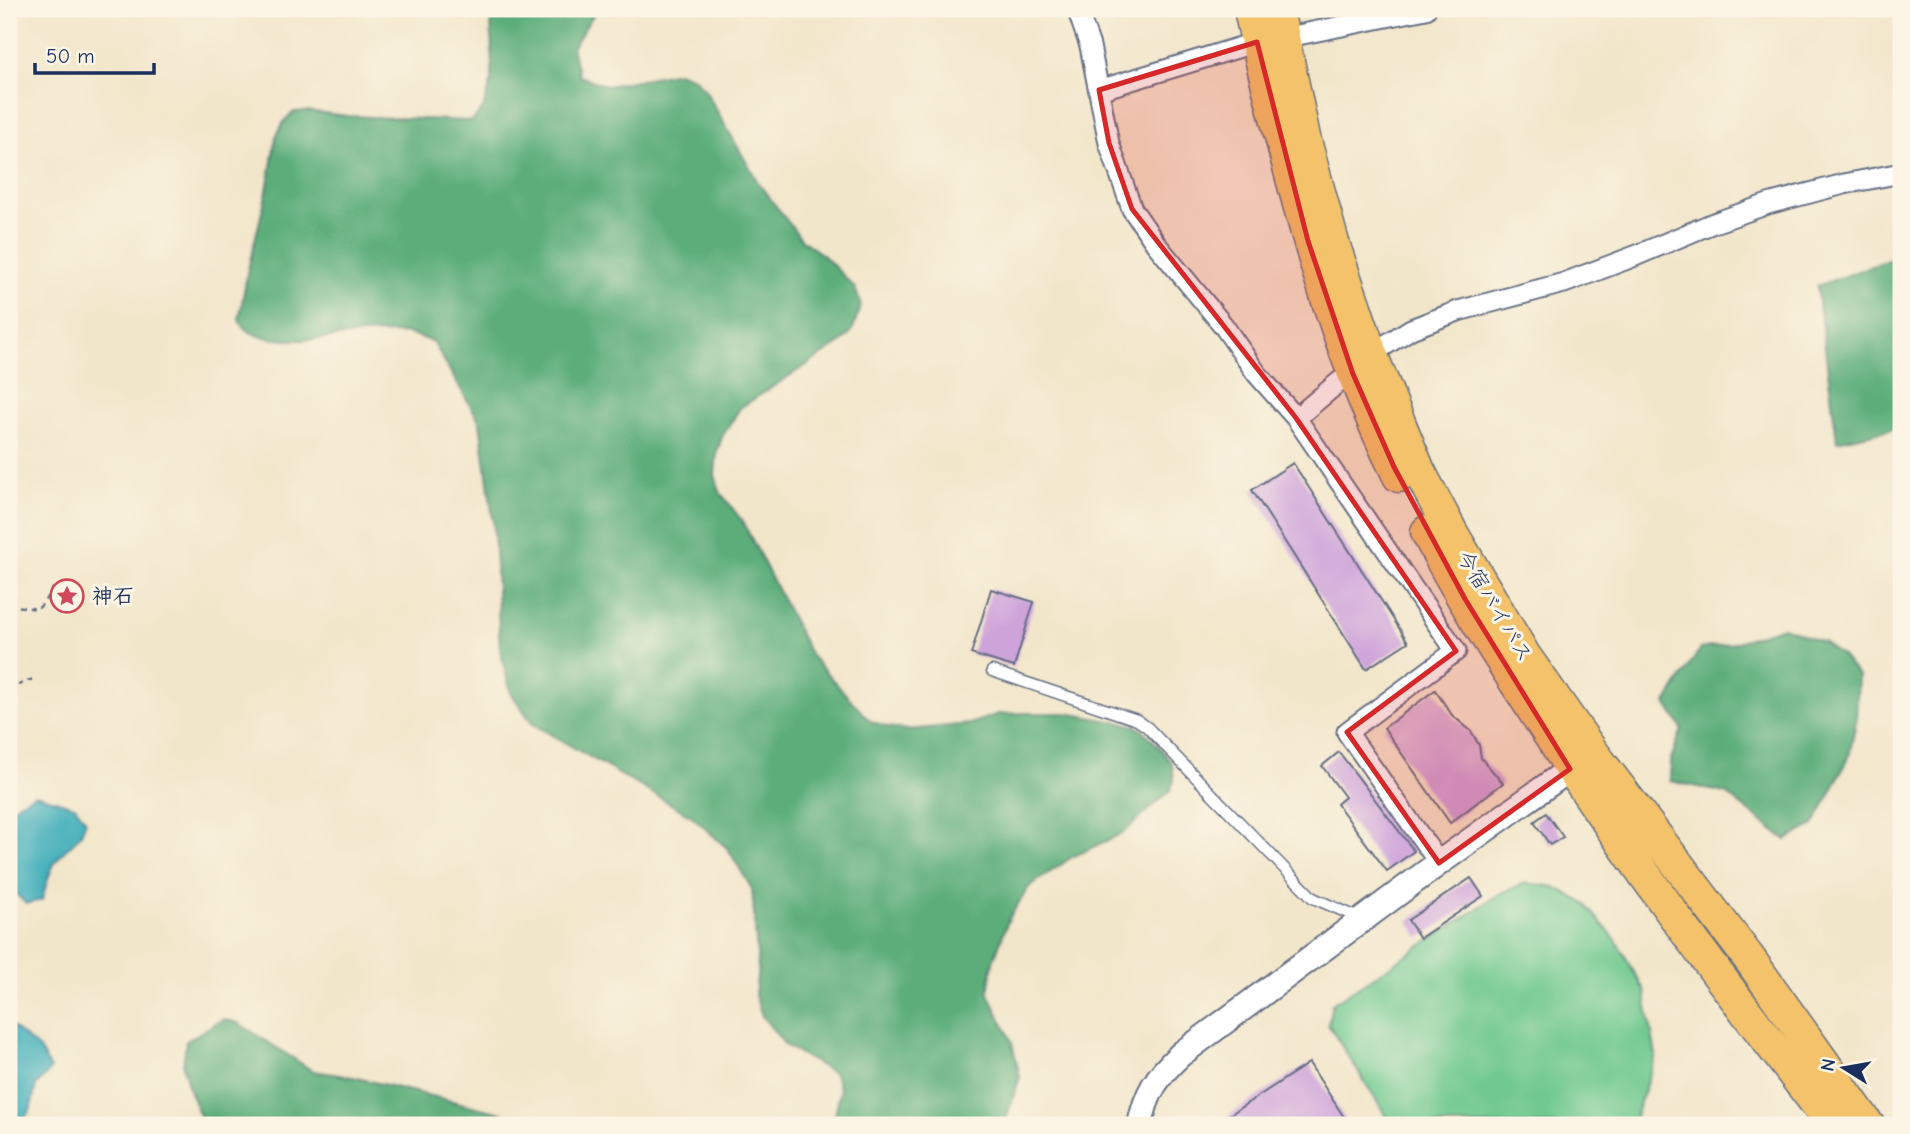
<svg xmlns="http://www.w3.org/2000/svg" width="1910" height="1134" font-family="'Comic Neue','Klee One',sans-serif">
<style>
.green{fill:#71c990;stroke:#467c77;stroke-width:2}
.forest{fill:#5cad7a;stroke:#3c6e6c;stroke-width:2}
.water{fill:#3dadba;stroke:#2c6e8c;stroke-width:2}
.building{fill:#cea3da}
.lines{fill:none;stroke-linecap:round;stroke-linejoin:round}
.service-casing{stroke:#666f84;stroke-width:13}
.minor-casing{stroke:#666f84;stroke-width:23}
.tertiary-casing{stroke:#666f84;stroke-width:28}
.trunk-casing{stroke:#666f84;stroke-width:35}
.path{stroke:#666f84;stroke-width:2.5;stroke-dasharray:5 5;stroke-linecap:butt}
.service{stroke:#fff;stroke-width:10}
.minor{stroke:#fff;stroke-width:19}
.tertiary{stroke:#fff;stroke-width:24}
.trunk{stroke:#f3c26a;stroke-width:32}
.marked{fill:#d62828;fill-opacity:0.2;stroke:#d62828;stroke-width:5;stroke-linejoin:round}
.labels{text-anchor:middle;stroke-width:6;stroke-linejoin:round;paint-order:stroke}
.poi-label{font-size:21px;font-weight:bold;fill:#1b2f5e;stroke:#fcf5e5;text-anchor:start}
.street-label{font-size:21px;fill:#1b2f5e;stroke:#fcf5e5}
</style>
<rect width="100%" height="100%" fill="#fcf5e5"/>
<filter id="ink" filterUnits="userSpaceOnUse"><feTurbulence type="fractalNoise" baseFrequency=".0143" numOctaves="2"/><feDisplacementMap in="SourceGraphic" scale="14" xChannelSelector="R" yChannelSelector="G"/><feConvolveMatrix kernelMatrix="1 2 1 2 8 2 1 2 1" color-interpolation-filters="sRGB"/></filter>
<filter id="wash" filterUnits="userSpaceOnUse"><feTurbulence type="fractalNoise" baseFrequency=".00686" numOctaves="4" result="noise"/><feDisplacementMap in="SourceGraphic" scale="28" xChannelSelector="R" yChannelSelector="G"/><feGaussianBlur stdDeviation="1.57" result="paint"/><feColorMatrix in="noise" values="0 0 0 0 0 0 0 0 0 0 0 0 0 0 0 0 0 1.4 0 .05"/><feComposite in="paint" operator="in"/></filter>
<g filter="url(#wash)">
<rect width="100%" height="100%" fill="#f2e6ca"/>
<path class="green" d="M1526,883L1555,887L1584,903L1616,940L1644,990L1656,1056L1632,1125H1392L1328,1024L1332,1004L1501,893Z"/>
<path class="forest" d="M491,9H597L572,48L579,76L607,86L678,72L694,78L705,90L759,184L802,240L823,255L855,288L861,305L852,331L842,342L740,408L722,437L717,452L715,475L720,492L743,522L811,656L870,721L888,727L907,730L970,724L998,714L1030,713H1066L1133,725L1143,730L1160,748L1172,764L1174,781L1169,792L1123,833L1072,857L1029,887L1009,918L993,962L988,992L1012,1042L1020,1077L1004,1125H833L840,1091L835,1074L786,1046L762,1016L755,995L758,968L752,889L728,849L693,817L533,724L511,693L500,650L494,528L480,422L433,342C423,338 412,334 401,333C389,333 375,333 363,334C336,337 251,352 239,320L248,269L267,191L276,136L285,120L294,112L307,111L348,116L472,121L483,109L492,79Z
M1901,246V427L1837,441L1817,286L1894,258Z
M1783,627L1823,642L1843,657L1858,676L1856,721L1849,757L1814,825L1786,840L1725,793L1670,781L1671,759L1682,729L1666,703L1700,649L1734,643Z
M223,1019L238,1023L313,1071L353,1077L501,1113L534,1125H204L189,1090L183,1066L186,1041Z"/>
<path class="water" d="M35,794L75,806L86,821C80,841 72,842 59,857C49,869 46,886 42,900L26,904L13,891L9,893V811L19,803Z
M9,1024L39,1049L51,1069L36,1086L30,1111L24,1119L9,1115Z"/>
<g id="blocks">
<path class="building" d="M1293,463L1408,642L1366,669L1252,490Z
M991,589L1034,602L1014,667L971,654Z
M1435,690L1452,715L1471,731L1479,745L1481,758L1503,783L1450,823L1384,728Z
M1339,752L1414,851L1387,871L1337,804L1345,797L1322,766Z
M1546,813L1563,837L1550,845L1534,822Z
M1471,878L1483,896L1420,938L1408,920Z
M1309,1063L1349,1125H1214Z"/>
</g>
</g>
<g filter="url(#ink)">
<use href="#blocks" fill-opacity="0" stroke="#666f84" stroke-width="2"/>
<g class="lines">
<defs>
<path id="service" d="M992,671L1137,720L1147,727L1313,898L1350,914L1358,922"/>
<path id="minor" d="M1077,9L1090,46L1109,143L1132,209L1156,244L1223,325L1257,374L1296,418L1456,651L1347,732L1439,863
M1283,38L1426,9
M1099,90L1257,42
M1371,354L1411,329L1458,311L1564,283L1635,256L1711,224L1768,204L1844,184L1901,173
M1296,418L1339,382L1353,374"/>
<path id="tertiary" d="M1140,1125C1146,1093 1157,1076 1181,1054L1439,863L1584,759"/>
<path id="trunk" d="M1250,9L1257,42C1294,190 1330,339 1399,476
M1277,9L1304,137L1333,243L1371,354L1419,471L1453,535L1524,655L1593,753L1748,957L1868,1125
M1427,532C1456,590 1492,646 1527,700C1620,848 1726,987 1833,1125"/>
</defs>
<use href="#service" class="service-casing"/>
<use href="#minor" class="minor-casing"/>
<use href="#tertiary" class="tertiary-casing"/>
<use href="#trunk" class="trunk-casing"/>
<path class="path" d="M57 596a9 9 0 1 1 18 0a9 9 0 1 1-18 0Z
M9,605L37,609C46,603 47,594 55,586L65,587
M9,689L35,678"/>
<use href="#service" class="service"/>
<use href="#minor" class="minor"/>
<use href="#tertiary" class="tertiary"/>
<use href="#trunk" class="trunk"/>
</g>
</g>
<path class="marked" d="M1257,42L1308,241L1353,374L1394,467L1465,599L1570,769L1439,863L1347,732L1456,651L1296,418L1132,209L1109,143L1099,90Z"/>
<defs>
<symbol id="sight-ring" viewBox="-11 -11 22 22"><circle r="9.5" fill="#fcf5e5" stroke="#d1495b" stroke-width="1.5"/><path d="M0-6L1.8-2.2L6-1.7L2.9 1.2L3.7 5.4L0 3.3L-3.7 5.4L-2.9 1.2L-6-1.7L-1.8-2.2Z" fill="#d1495b"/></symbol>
</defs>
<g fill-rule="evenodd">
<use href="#sight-ring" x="48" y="577" width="38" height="38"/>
</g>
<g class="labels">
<g class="poi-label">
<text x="92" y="603">神石</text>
</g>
<g class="street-label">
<text transform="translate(1495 606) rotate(59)" y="7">今宿バイパス</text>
</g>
</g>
<rect width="1910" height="1134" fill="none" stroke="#fcf5e5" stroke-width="35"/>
<g transform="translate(1844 1068) rotate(281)" stroke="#fcf5e5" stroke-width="5" paint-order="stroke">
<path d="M0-5L12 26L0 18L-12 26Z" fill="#1b2f5e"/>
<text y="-10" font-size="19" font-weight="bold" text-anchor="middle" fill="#1b2f5e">N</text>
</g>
<path d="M35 63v10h119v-10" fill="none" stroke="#1b2f5e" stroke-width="3.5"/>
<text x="46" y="63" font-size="21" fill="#1b2f5e" stroke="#fcf5e5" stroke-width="5" paint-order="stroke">50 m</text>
</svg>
